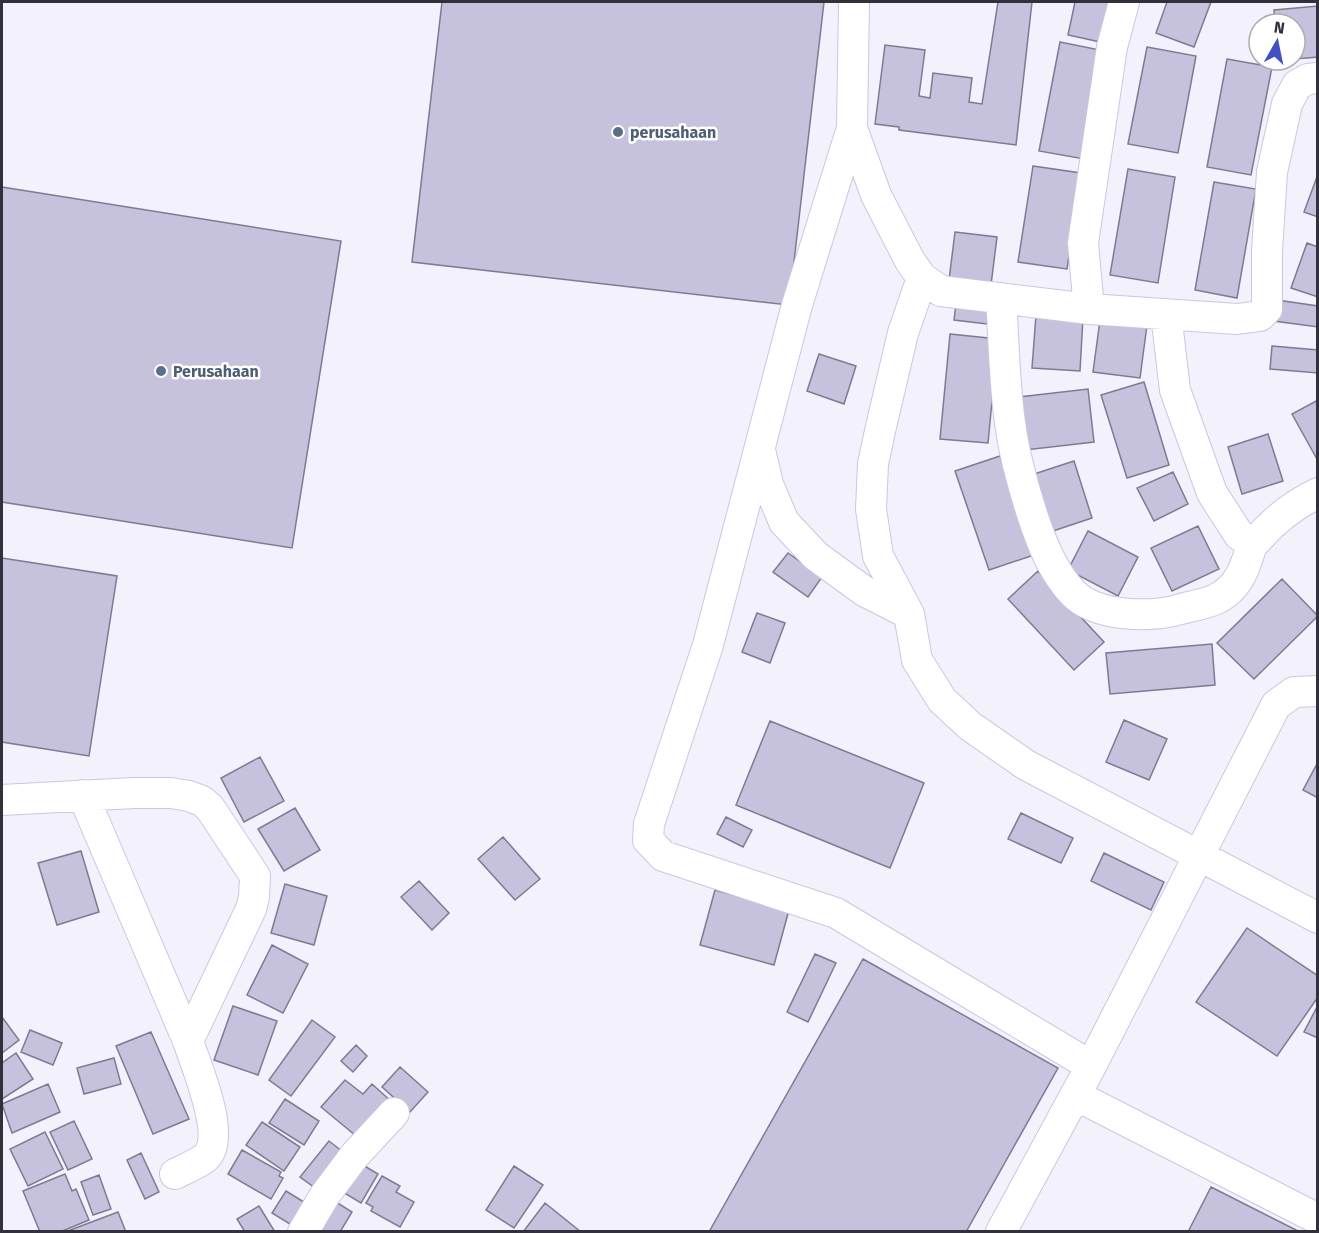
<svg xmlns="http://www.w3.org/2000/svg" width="1319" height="1233" font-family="'Fira Sans',sans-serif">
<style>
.building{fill:#c6c1dc;stroke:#7f7a93;stroke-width:1.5}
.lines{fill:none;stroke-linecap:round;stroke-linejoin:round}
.minor-casing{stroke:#cac7e3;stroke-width:32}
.minor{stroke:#fff;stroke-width:30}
.service-dot{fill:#5c6f8a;stroke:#fff;stroke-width:2}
.labels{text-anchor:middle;stroke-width:5;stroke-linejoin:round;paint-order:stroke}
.service-label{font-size:16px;font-weight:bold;fill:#4e5e75;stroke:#fff;text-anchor:start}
</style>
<rect width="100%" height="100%" fill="#f2f1fc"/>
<path class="building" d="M442,2H824L789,305L412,262Z
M998,2H1032L1016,145L899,130V127L875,124L885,45L925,50L919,96L930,98L933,73L972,78L969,102L982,104Z
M1075,2H1114L1105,43L1068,35Z
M1167,2H1211L1194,47L1156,33Z
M1318,6V57L1295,59V24H1275L1274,10Z
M1060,42L1105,51L1084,159L1039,151Z
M1147,47L1196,56L1178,153L1128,144Z
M1227,59L1272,67L1251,175L1207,167Z
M1033,166L1081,173L1067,269L1018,262Z
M1128,169L1175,177L1158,283L1110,275Z
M1318,174V217L1304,212Z
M1214,182L1256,189L1237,298L1195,290Z
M2,187L341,241L292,548L2,502Z
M955,232L997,237L991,285L949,280Z
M1307,243L1318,247V297L1291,288Z
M1277,300L1318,306V327L1274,321Z
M956,304L989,308L987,324L954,320Z
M1036,315L1083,318L1080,371L1032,368Z
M1100,320L1147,325L1140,378L1093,372Z
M950,334L998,339L988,443L940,439Z
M1272,346L1318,350V373L1270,369Z
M819,354L856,366L844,404L807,391Z
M1144,382L1169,465L1127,478L1101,395Z
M1088,389L1094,442L1025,450L1019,397Z
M1318,400V461L1292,414Z
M1268,434L1283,481L1242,494L1228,447Z
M1000,456L1034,555L989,570L955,471Z
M1074,461L1092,518L1047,533L1028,476Z
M1173,472L1188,504L1154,521L1137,488Z
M1198,526L1219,569L1172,591L1151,548Z
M1088,531L1138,557L1118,596L1068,570Z
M788,553L822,577L808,597L773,572Z
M2,558L117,576L89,756L2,742Z
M1038,571L1104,642L1074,670L1008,599Z
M1282,579L1318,616L1254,679L1217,643Z
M757,613L785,623L770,663L742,652Z
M1212,644L1215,685L1110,694L1106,653Z
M1124,720L1167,739L1149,780L1106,762Z
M770,721L924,783L890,868L736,805Z
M260,757L284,801L244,822L221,778Z
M1318,762V798L1303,790Z
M295,808L320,850L284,871L258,829Z
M1021,813L1073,838L1061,863L1008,839Z
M726,817L752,830L743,847L717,834Z
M503,837L540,879L515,900L478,859Z
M81,851L99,912L57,925L38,863Z
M1104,853L1164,882L1151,910L1091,881Z
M419,881L449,913L432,930L401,897Z
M285,884L327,896L314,945L271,933Z
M715,890L789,910L774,965L700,945Z
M1247,928L1318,976V997L1277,1056L1196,1002Z
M272,945L308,964L283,1013L247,995Z
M815,954L836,963L808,1022L787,1012Z
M863,959L1058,1068L966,1232H709Z
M1318,1005V1038L1304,1032Z
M233,1006L277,1021L258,1075L214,1060Z
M2,1017L19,1040L2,1053Z
M312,1020L335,1037L291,1096L269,1080Z
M30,1030L62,1043L53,1065L21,1052Z
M151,1032L189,1119L153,1134L116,1046Z
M356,1045L367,1056L353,1072L341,1061Z
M16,1053L33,1079L2,1099V1063Z
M114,1058L121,1084L84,1094L77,1068Z
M400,1067L428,1092L410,1112L382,1087Z
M345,1080L363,1094L372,1084L393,1103L361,1140L321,1107Z
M48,1084L60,1112L12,1133L2,1104Z
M285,1099L319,1121L304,1145L269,1123Z
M74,1121L92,1159L68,1170L50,1132Z
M262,1122L300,1147L284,1171L246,1145Z
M45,1132L63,1169L28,1186L10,1149Z
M329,1141L347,1155L318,1190L300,1177Z
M242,1150L281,1172L279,1176L283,1178L271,1199L228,1174Z
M141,1153L159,1192L145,1199L127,1160Z
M358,1162L378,1174L361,1203L341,1191Z
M514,1166L543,1185L514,1228L486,1210Z
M65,1174L72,1191L76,1189L89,1220L60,1232H40L23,1191Z
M99,1175L111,1209L93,1215L81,1182Z
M382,1176L400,1186L396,1192L414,1202L400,1227L371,1211L373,1207L366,1203Z
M1211,1187L1300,1232H1188Z
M286,1191L312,1207L298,1229L272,1213Z
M328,1197L352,1212L340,1232H305Z
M545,1203L581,1232H523Z
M259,1206L275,1232H245L237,1219Z
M118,1212L126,1232H65Z"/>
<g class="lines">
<defs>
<path id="minor" d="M854,2L852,128L797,305L708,645L649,824L648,840L663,856L836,913L1091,1066L1001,1232
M852,128L876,195L910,261L922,278L941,291L1089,309L1237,319L1260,316L1267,309V251L1272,172L1287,104L1297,85L1308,79L1318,78
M1001,298C1004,342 1004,386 1011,429C1015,459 1024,489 1033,517C1042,544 1053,572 1073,593C1096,617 1151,618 1181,609C1192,606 1206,604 1216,599C1240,588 1247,563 1253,540
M1089,309L1083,243L1112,47L1124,2
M1166,314L1175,390L1212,493L1239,535L1247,540H1257C1275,519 1293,505 1318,493
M760,450L768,484L784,522L816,556L864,591L909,614L917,660L942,700L970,726L1026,765L1318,918
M909,614L878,556L871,509L873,464L880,431L903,333L922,278
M83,795L188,1041
M2,800L134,793H171L189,796L202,801L210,808L255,876L254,897L251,909L188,1041C196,1066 228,1138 205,1158C197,1164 185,1169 175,1174
M1091,1066L1276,705L1294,692L1318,691
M1075,1095L1318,1219
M303,1232L325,1195L355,1155L394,1113"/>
</defs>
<use href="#minor" class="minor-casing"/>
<use href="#minor" class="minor"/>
</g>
<g class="service-dot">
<circle cx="618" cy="132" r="6"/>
<circle cx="161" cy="371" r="6"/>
</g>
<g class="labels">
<g class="service-label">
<text x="630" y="138">perusahaan</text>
<text x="173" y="377">Perusahaan</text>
</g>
</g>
<rect width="1319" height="1233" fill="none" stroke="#31303b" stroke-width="6"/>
<g transform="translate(1277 42) rotate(9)"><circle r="28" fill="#ffffff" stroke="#adacb1" stroke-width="1.5"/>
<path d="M0-4.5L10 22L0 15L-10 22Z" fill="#4151c4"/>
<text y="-9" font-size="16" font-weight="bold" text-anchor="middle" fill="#31303b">N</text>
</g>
</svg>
